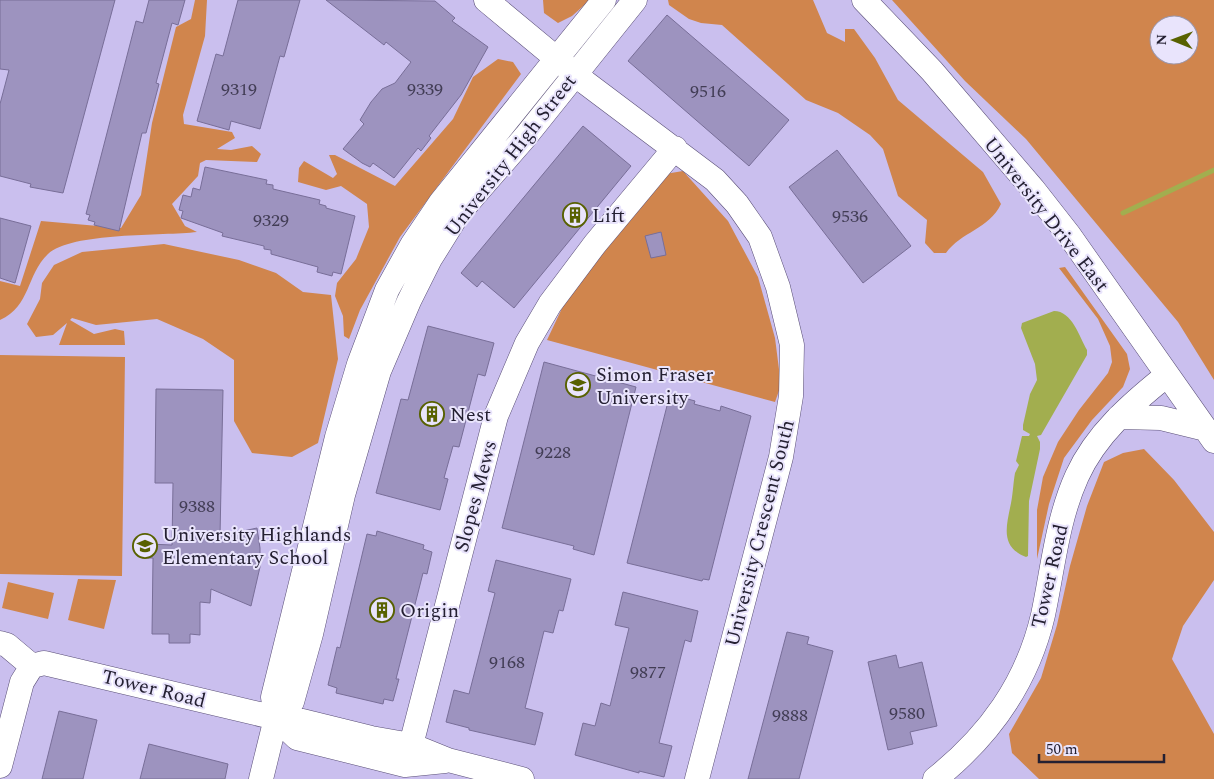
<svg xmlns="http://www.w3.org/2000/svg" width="1214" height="779" font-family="Spectral,serif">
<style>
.green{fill:#d0854d;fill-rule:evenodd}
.water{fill:#a2ae4f}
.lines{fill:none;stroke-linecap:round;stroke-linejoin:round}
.stream{stroke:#a2ae4f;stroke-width:5}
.building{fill:#9d93bf;stroke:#786e98}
.minor-casing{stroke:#5a4f77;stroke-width:25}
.minor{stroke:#fff;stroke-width:24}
.labels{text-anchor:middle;stroke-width:4;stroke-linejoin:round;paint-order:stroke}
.number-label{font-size:18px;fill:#423d55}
.street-label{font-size:20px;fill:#242032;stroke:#e9e4fc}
.poi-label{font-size:20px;fill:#242032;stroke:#e9e4fc;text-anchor:start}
</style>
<rect width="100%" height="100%" fill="#cabfee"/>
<path class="green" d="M195,0H207L205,36L183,115L184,124L232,132L235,138L217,149L231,150L252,146L261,154L257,162L206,160L200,163L198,176L172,204L185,226L197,232C164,236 71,232 48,254C26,275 31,306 0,320V281L20,286L41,221L121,228L141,195L152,123L176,27L191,19Z
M543,0H590L572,16L558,23L544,13Z
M668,0H813L827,33L845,42V29H854L875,58L898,100L983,172L1001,204C989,229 961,232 946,253H934L925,243L927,220L898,196L883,149L870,135L838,113L806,100L722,25L701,23L689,19L669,5Z
M892,0H1214V380L1178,322L1026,139L965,81ZM1159,25H1189V55H1159Z
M498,59L513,62L521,74L400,237L360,310L349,339L344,336L343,316L335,296L337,283L356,259L369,227L367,204L341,186L326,190L298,182L299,168L304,161L333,178L337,174L329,155H335L395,186L453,119L473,77Z
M683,171L728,221L758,277L775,338L781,385L775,402L547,340L565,302L665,174Z
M164,244L239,260L276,273L303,292L331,295L338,359L318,443L292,457L252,453L234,421V360L203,339L157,319L96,325L72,318L70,320L94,334L115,329L124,331L125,345H59L67,323L53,335L36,337L27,324L40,299L42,283L54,265L82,252Z
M1065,267L1127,354L1130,369L1123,387L1092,420L1064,458L1049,504L1037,559V510L1043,477L1058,442L1079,410L1108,373L1112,362L1110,346L1098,319L1059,268Z
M0,355L125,357L122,576L0,574Z
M1144,449L1174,480L1214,532V580L1183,626L1172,659L1214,734V779H1039L1012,753L1009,734L1041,678L1057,625L1070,566L1087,506L1104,462L1123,453Z
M78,579L116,580L104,629L68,620Z
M8,582L54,593L48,619L2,608Z"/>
<path class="water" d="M1054,311C1072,311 1079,336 1087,350V355L1041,435L1037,436L1040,442V449L1029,501L1028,556L1026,557C1001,547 1006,528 1010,508C1013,496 1013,484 1015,473L1019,465L1016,461L1022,436H1029L1030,434L1023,430V425L1030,394L1037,380L1035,364L1021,328L1022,323Z"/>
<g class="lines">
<path class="stream" d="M1123,213L1214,170"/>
</g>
<path class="building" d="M0,0H115L63,193L30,187L31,184L0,176V104L9,70L0,69Z
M149,0H185L178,25L172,23L156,83L159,84L146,133H142L119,231L94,225L95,222L88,220L90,215L86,214L136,21L143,23Z
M238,0H300L284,57L280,56L260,129L231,121L229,130L197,121L216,54L223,56Z
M326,0L435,1L455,18L452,21L488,47L461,95L429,136L431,138L421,151L418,148L394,178L373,163L370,167L362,163L343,149L364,124L360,120L371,102L382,89L395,83L411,62L386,42L384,45Z
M667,15L789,120L749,166L628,61Z
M583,126L631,166L514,308L482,281L477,287L461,273Z
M837,150L911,246L863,283L789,187Z
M205,167L267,180L266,184L273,185V189L320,200L319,204L326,206V208L355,216L341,274L333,272L332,276L317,272L318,267L271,254V250L264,249V246L222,236L223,233L181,218L183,211L179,210L183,195L191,197L193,188L200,190Z
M0,218L31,226L15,283L0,278Z
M661,232L666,255L651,258L645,236Z
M428,326L494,343L485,376L478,374L459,447L453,446L444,478L448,479L440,510L376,493L401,399L408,400Z
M544,362L636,387L594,555L573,549L574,546L502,528Z
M156,389L223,390L220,536L257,528L260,548V567L251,606L211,589L210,603L200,602V635L190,634V643H169V634H152L153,558H148V544L172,545L173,483H155Z
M670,394L695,401L694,404L720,411L721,406L751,416L709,580L703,579L702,581L627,563Z
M377,531L424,545L423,549L432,552L427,574L423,573L396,679H399L393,701L384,699L383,704L336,693L337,688L328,685L337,647L340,648L367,534L376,536Z
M496,560L571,579L563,611L559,610L553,633L544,631L525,708L543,713L535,745L469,730V728L446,722L454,690L469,694L495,593L488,591Z
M623,592L698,611L691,642L685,640L659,743L672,746L664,777L639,771V773L575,755L583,723L595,726L601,703L610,706L629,628L615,625Z
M787,632L809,637L807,644L833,651L799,779H748Z
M896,655L899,668L922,662L937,726L910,732L913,744L888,750L868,662Z
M59,711L97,720L83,779H42Z
M149,744L228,764L225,779H140Z"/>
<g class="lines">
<defs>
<path id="minor" d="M486,0L586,83L715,180L737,204L760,237L778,287L792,345L791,396L781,457L697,779
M864,0L932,71L1033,189L1069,235L1214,441
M1119,417L1161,418L1206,429
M0,643L7,645L32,666
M32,666L44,663L276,718L302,721L371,738L411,745L448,760L522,779
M276,718L292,702L311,634L343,495L379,371L409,301L430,259L458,214L526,136L635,0
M276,718L297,738L405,765L445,761
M411,745L496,416L527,343L550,304L595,244L675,148
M0,766L22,682L32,666
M261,779L276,718L273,697L337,437L359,364L387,290L412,245L441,202L604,0
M935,779C989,736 1027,684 1043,615C1053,568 1057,520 1077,476C1096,434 1132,403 1167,375"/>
</defs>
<use href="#minor" class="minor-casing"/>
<use href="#minor" class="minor"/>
</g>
<defs>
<symbol id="building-ring" viewBox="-11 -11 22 22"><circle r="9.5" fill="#e9e4fc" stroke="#586100" stroke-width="1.5"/><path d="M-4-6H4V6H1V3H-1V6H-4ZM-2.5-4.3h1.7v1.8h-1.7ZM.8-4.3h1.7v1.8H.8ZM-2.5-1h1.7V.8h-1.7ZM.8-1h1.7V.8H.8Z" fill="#586100"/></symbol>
<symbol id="university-ring" viewBox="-11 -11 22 22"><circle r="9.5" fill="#e9e4fc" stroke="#586100" stroke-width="1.5"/><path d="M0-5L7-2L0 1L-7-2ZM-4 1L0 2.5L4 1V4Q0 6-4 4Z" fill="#586100"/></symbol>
<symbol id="school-ring" viewBox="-11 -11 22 22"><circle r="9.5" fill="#e9e4fc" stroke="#586100" stroke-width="1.5"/><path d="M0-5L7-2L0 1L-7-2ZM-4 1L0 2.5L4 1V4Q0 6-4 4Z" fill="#586100"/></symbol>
</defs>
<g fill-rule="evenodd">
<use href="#building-ring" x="561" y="201" width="28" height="28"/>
<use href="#university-ring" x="564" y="371" width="28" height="28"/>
<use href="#building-ring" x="418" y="400" width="28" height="28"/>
<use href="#school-ring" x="131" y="532" width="28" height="28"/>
<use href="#building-ring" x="368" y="596" width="28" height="28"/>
</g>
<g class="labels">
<g class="number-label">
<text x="239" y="95">9319</text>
<text x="425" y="95">9339</text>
<text x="708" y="97">9516</text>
<text x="850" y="222">9536</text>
<text x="271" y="226">9329</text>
<text x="553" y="458">9228</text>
<text x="197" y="512">9388</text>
<text x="507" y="668">9168</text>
<text x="648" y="678">9877</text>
<text x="907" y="719">9580</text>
<text x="790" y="721">9888</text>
</g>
<g class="street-label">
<text transform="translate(510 155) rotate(-52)" y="7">University High Street</text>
<text transform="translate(1047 214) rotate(52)" y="7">University Drive East</text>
<text transform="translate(475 496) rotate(-75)" y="7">Slopes Mews</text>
<text transform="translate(759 533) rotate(-76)" y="7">University Crescent South</text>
<text transform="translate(1049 576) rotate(-77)" y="7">Tower Road</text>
<text transform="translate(154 688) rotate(14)" y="7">Tower Road</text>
</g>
<g class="poi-label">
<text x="592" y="222">Lift</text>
<text x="596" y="381">Simon Fraser<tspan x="596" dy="23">University</tspan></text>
<text x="450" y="421">Nest</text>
<text x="162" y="541">University Highlands<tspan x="162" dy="23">Elementary School</tspan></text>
<text x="400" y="617">Origin</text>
</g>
</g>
<g transform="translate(1174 40) rotate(271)"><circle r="24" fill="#e9e4fc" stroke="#9a96ab"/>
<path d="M0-4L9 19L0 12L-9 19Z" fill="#586100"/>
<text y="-8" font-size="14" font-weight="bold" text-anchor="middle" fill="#242032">N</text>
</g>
<path d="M1039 754v8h125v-8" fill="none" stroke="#242032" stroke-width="2.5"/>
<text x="1046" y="754" font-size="15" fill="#242032" stroke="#e9e4fc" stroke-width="4" paint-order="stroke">50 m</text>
</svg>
